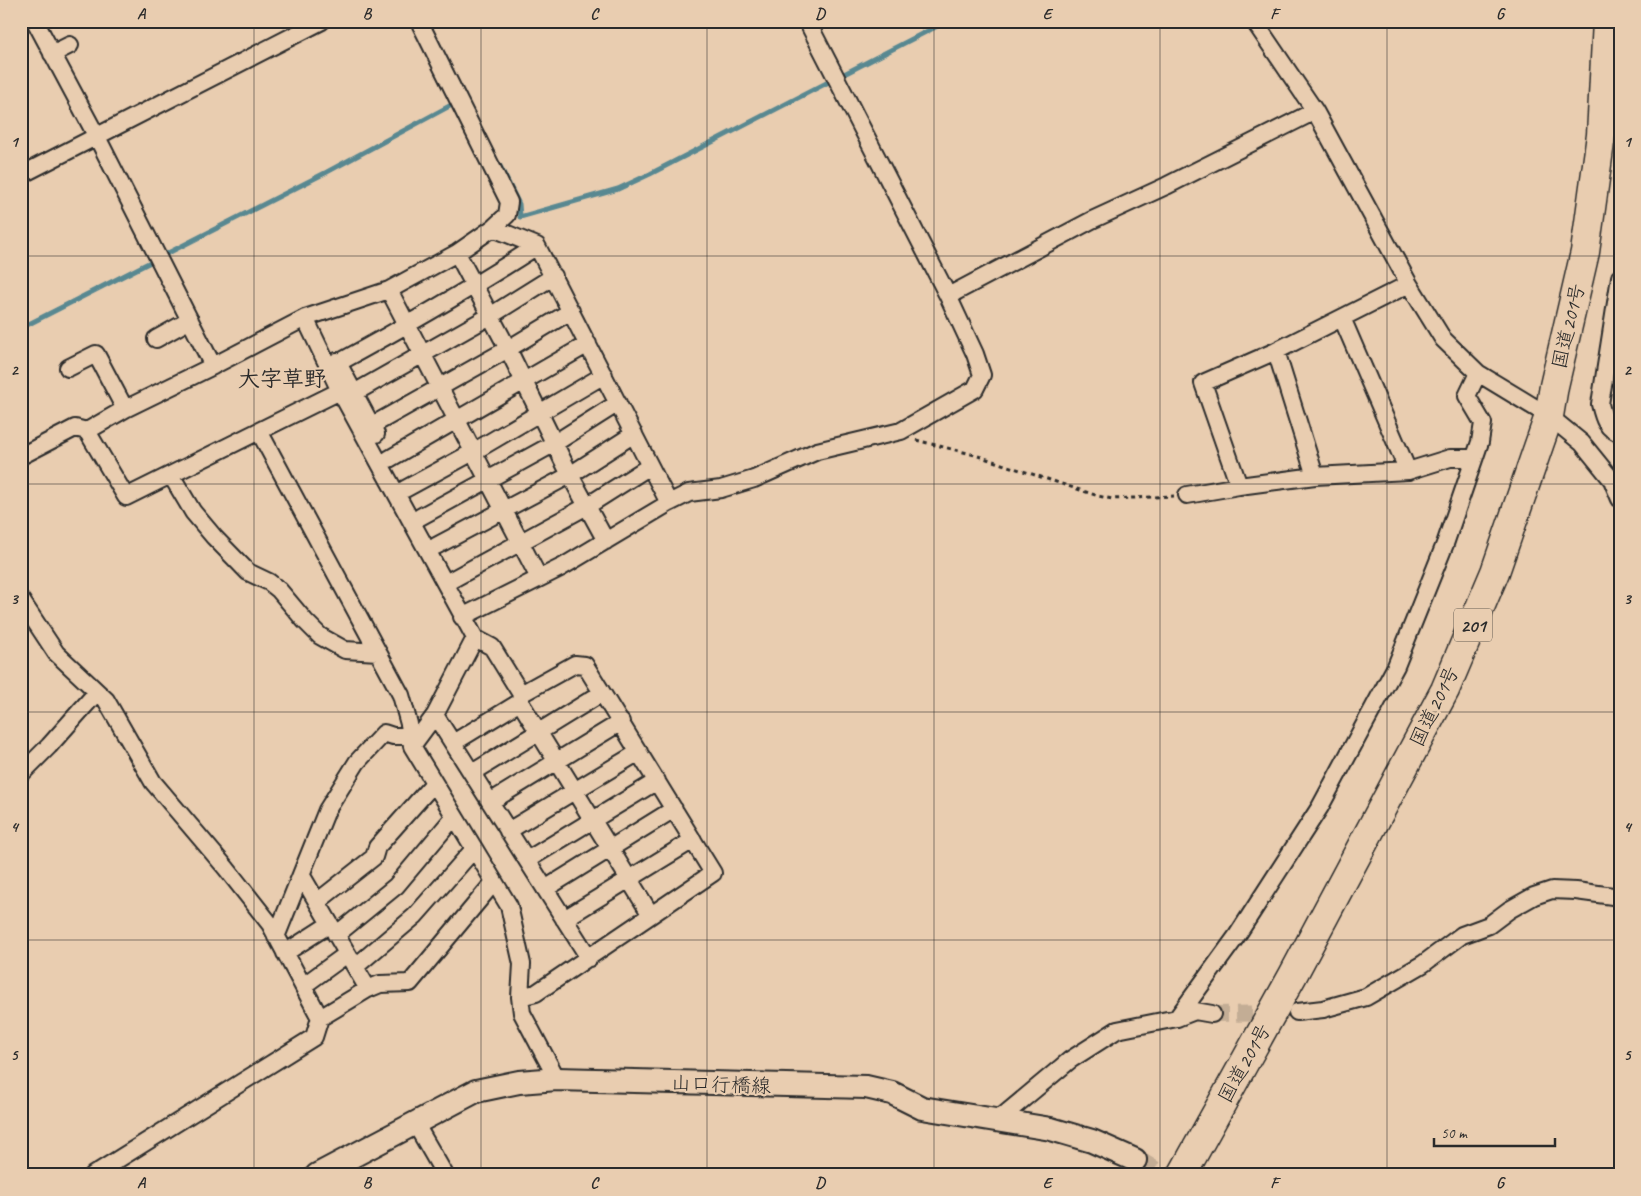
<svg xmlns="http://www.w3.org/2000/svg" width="1641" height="1196" font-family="Caveat,'Klee One',sans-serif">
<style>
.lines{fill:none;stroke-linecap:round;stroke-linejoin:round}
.stream{stroke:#598891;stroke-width:5}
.street-tunnel{stroke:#c3ad95;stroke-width:16;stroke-dasharray:16 8;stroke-linecap:butt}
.secondary-tunnel{stroke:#c3ad95;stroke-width:22;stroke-dasharray:22 11;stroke-linecap:butt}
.street-casing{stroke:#2b2b2b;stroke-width:20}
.secondary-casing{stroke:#2b2b2b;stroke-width:26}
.highway-casing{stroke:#2b2b2b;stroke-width:31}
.path{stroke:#2b2b2b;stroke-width:3;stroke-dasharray:4 4;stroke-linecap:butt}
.street{stroke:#e9cdb0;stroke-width:16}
.secondary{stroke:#e9cdb0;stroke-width:22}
.highway{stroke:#e9cdb0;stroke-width:28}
.grid{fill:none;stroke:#2b2b2b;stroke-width:1;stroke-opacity:0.55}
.labels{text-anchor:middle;stroke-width:4.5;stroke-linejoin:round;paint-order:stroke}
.shield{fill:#e9cdb0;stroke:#645c53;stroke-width:1}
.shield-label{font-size:19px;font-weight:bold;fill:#2b2b2b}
.street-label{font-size:20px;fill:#2b2b2b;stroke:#e9cdb0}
.quarter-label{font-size:22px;font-weight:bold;fill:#2b2b2b;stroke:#e9cdb0}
.neatline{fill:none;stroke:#2b2b2b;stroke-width:2}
.grid-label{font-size:16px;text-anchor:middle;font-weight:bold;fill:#2b2b2b}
</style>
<rect width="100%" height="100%" fill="#e9cdb0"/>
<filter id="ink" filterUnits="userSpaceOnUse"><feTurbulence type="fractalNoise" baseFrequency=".02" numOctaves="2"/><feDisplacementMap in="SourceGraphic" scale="10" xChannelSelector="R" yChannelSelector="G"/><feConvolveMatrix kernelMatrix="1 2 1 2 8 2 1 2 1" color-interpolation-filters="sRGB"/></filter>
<g filter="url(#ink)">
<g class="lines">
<path class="stream" d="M499,164L519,204L520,217L618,189L650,174L947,21
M21,328L327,172L457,102"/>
<path class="street-tunnel" d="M1212,1014L1278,1013"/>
<path class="secondary-tunnel" d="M1135,1160L1159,1175"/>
<defs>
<path id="street" d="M35,21L97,137L213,366
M1254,21L1315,111L1409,284L1443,339L1478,373L1549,416L1582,443L1612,480L1620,499
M52,54L70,45
M21,175L322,21
M493,228L537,246L669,503
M457,253L508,349L570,475L606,541
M1620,277L1600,404C1603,416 1606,430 1620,433
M389,290L539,578
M948,296L1092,220L1166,186L1315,111
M305,318L340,391L475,638L435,715L412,746
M1342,318L1408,471
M156,339L190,320
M1276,351L1315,476
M337,361L376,434
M338,363C406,326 472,288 537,246
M68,368L96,354L125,409
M340,391L259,431L401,695L409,724L412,746L509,906L522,964L520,997L522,1013L557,1079
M354,393L490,316L554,276
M371,426L508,349L571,311
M87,431L126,497L259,431
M21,456L75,428L87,431L125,409L213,366L305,318L389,290L457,253L493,228L507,215L509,202L419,21
M389,459L588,344
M171,475L193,512L214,537L248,572L269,582L279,590L305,621L320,636L345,650L378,652
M1239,486L1203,383L1276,351L1409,284
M405,489L473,452L604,375
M1187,495L1239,486L1315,476L1408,471L1450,458H1474
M420,517L555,443L618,403
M436,546L570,475L634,434
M453,579L587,506L650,466
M21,600L56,653L106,700L153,782L226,868L270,924L320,1018
M462,617L562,567L669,503L689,493L721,489L754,479L817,451L901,431L975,389L982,375L975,354L948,296L807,21
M475,638L492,647L521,694L575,664L585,665L713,873L536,993L520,997
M521,694L520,702L651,915
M435,715L589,958
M453,743L520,702
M472,773L602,693
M21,774L49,746L97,692
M490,802L621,722
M508,831L639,752
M527,860L657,781
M302,876L368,989
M545,889L674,809
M317,902L374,857L377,847L434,783
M564,919L693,840
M336,935L396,886L454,817
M276,937L327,810L357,762L384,733L393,736H410
M285,953L330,924
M355,967L415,916L474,849
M303,986L347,954
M1297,1012L1323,1009L1366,997L1423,964L1462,935L1489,925L1509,910L1534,896L1552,890L1576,891L1620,897
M1177,1018L1236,937L1320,807L1396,666L1445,544L1480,442L1483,423L1467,396L1478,373
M998,1120L1070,1060L1117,1030L1177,1018L1195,1011L1212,1014
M415,1123L445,1175
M93,1175L314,1037L320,1018L368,989L380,984L410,983L494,882"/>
<path id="secondary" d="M317,1175L476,1091L519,1082L557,1079L866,1087L892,1093L922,1108L1051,1129L1092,1141L1135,1160"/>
<path id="highway" d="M1182,1175L1293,975L1445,690L1495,572L1549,416L1554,386L1585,252L1601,135L1607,21"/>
</defs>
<use href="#street" class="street-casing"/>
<use href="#secondary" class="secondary-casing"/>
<use href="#highway" class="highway-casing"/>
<path class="path" d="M916,440L975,455L1098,496L1112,499L1174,496"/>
<use href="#street" class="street"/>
<use href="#secondary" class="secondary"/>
<use href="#highway" class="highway"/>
</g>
</g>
<path class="grid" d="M254,21V1175M481,21V1175M707,21V1175M934,21V1175M1160,21V1175M1387,21V1175M21,256H1620M21,484H1620M21,712H1620M21,940H1620"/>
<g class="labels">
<rect class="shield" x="1454" y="608.5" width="38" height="33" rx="4"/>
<g class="shield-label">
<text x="1473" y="632">201</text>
</g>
<g class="street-label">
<text transform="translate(1568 326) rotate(-77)" y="7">国道201号</text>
<text transform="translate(1434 706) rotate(-64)" y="7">国道201号</text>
<text transform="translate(1244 1063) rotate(-61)" y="7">国道201号</text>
<text transform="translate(721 1084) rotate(2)" y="7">山口行橋線</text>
</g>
<g class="quarter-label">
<text x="282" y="386">大字草野</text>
</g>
</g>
<rect width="1641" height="1196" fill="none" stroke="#e9cdb0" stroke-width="55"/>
<path d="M1434 1138v8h121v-8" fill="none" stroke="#2b2b2b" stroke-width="2.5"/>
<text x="1441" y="1138" font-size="15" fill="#2b2b2b" stroke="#e9cdb0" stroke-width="4" paint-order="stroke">50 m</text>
<rect x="28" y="28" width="1586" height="1140" class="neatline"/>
<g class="grid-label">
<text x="141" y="19">A</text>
<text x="367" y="19">B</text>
<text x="594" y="19">C</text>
<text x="820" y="19">D</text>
<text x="1047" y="19">E</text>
<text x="1274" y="19">F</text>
<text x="1500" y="19">G</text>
<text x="14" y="147">1</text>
<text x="1627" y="147">1</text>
<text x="14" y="375">2</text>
<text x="1627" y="375">2</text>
<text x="14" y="604">3</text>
<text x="1627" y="604">3</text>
<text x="14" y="832">4</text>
<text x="1627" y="832">4</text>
<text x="14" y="1060">5</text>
<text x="1627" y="1060">5</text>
<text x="141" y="1188">A</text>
<text x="367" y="1188">B</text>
<text x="594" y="1188">C</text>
<text x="820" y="1188">D</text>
<text x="1047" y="1188">E</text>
<text x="1274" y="1188">F</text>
<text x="1500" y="1188">G</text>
</g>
</svg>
